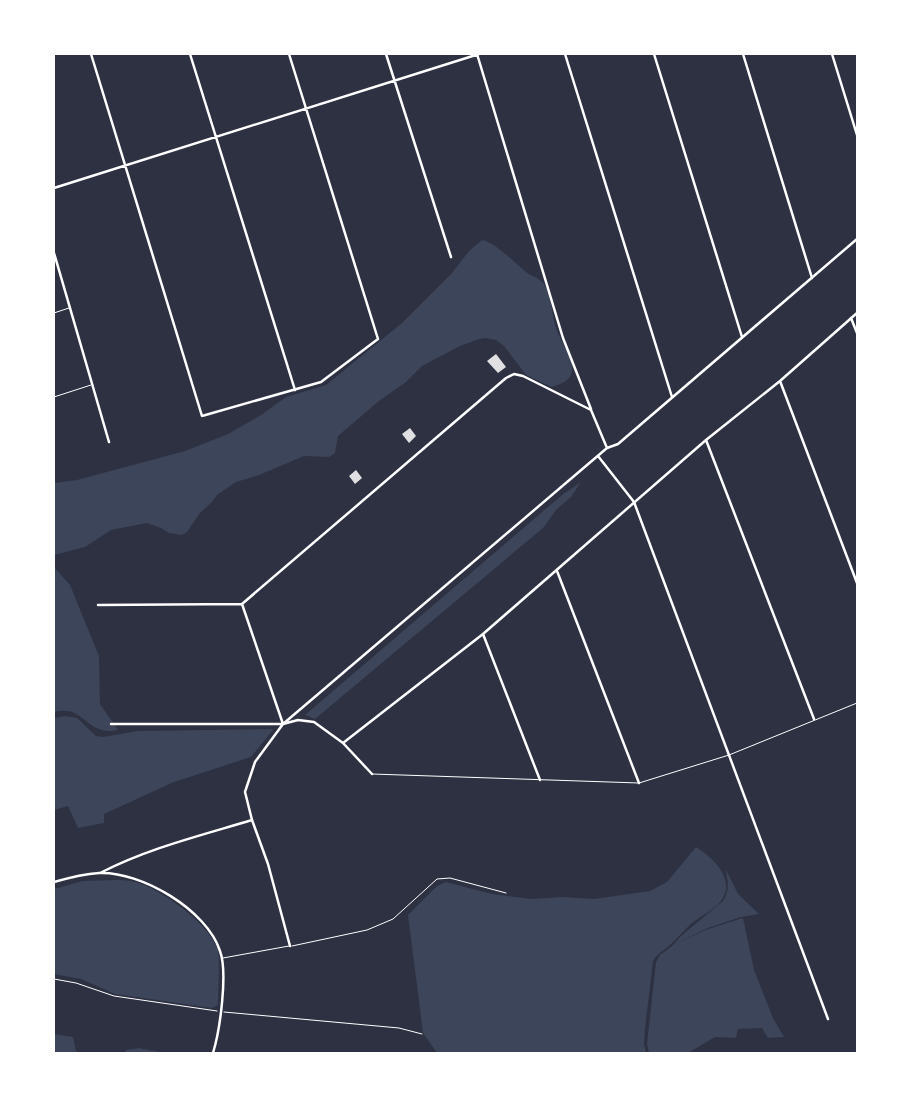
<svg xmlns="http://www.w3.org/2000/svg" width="911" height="1107" font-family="'Nunito Sans',sans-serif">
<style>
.green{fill:#3c4559}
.building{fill:#e0e0e3}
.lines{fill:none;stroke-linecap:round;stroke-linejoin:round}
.path{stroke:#fff;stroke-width:1}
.service{stroke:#fff;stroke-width:1}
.minor{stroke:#fff;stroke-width:2.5}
</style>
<rect width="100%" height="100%" fill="#2d3142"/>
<path class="green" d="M482,240C495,242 515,263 526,272C531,276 540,278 544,284C553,298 551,315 557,331C561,341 574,360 572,371C571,381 560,384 552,387L526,375L504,346L496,340L485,338L479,339L460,346L422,366L406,382L379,401L338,436L335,453L329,457L304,456L259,475L236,482L217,495L211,503L200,513L187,532L182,535L169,533L161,528L147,523L111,530L85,547L54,555V483L77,480L185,451L228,434L261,415L286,397L326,385L402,323L452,273L469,251Z
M581,482L571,497L557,509L543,528L315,719L305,715L562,495Z
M54,567L70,585L99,656L100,704L118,730C85,737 86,704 54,712Z
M65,716L77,718L96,736L103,737L138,731L273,729V730L251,757L174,782L104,814V823L78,828L68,806L54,810V718Z
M696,847C712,857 737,879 721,901C714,910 701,916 692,923C684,930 678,938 670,945C663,951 658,953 653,961L645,1029L644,1044L646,1053H437L423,1033L408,915L437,886L446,882L492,894L531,899L562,897L594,899L650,891L667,882Z
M725,868L738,894L759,914L741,917L708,928L675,944L708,929L743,918L754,970L773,1018L784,1037L768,1038L762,1028L738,1029L736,1038L715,1037L688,1053H649L647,1044L656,962L660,955L671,947L681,936L723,901C730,890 728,880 725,868Z
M82,881C98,881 116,879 131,881C158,886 210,924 218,950C220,960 218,993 218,1005L212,1008L115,994L81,979L54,974V889Z
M54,1034L73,1037L76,1051L82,1053H54Z
M139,1048L165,1053H125L126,1050Z"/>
<path class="building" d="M496,354L506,367L498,373L487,361Z
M410,428L416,436L409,443L402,434Z
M356,470L362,478L355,484L349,476Z"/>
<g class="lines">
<path class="path" d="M54,979L76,983L114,996L217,1011
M224,1012L399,1028L422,1034"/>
<path class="service" d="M54,313L69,308
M54,397L91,385
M372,774L639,783L729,755L857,703
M292,946L367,930L393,919L437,879L450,878L506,893
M223,958L289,946"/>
<path class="minor" d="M91,54L202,416L321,382L378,339L289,54
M190,54L295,390
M386,54L451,257
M477,54L563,338L591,409
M565,54L672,397
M654,54L742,337
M743,54L812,278
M832,54L857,135
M54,188L479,54
M54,253L109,442
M851,318L857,333
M780,381L857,583
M706,440L814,719
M598,456L634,502L828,1019
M557,571L639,783
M98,605L242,604
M483,634L540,780
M111,724H283L298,720L314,722L343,743L372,774
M283,724L242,604L506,378L514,374L523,376L591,410L607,448
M343,743L483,634L706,440L780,381L857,313
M100,873C149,848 199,836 252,820
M54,882C68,878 84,874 99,873C141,871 207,910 220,951C228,973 220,1030 213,1053
M290,946L268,864L252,820L245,792L255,762L283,724L607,448L618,444L857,239"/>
</g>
<rect width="911" height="1107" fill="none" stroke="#ffffff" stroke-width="110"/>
</svg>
